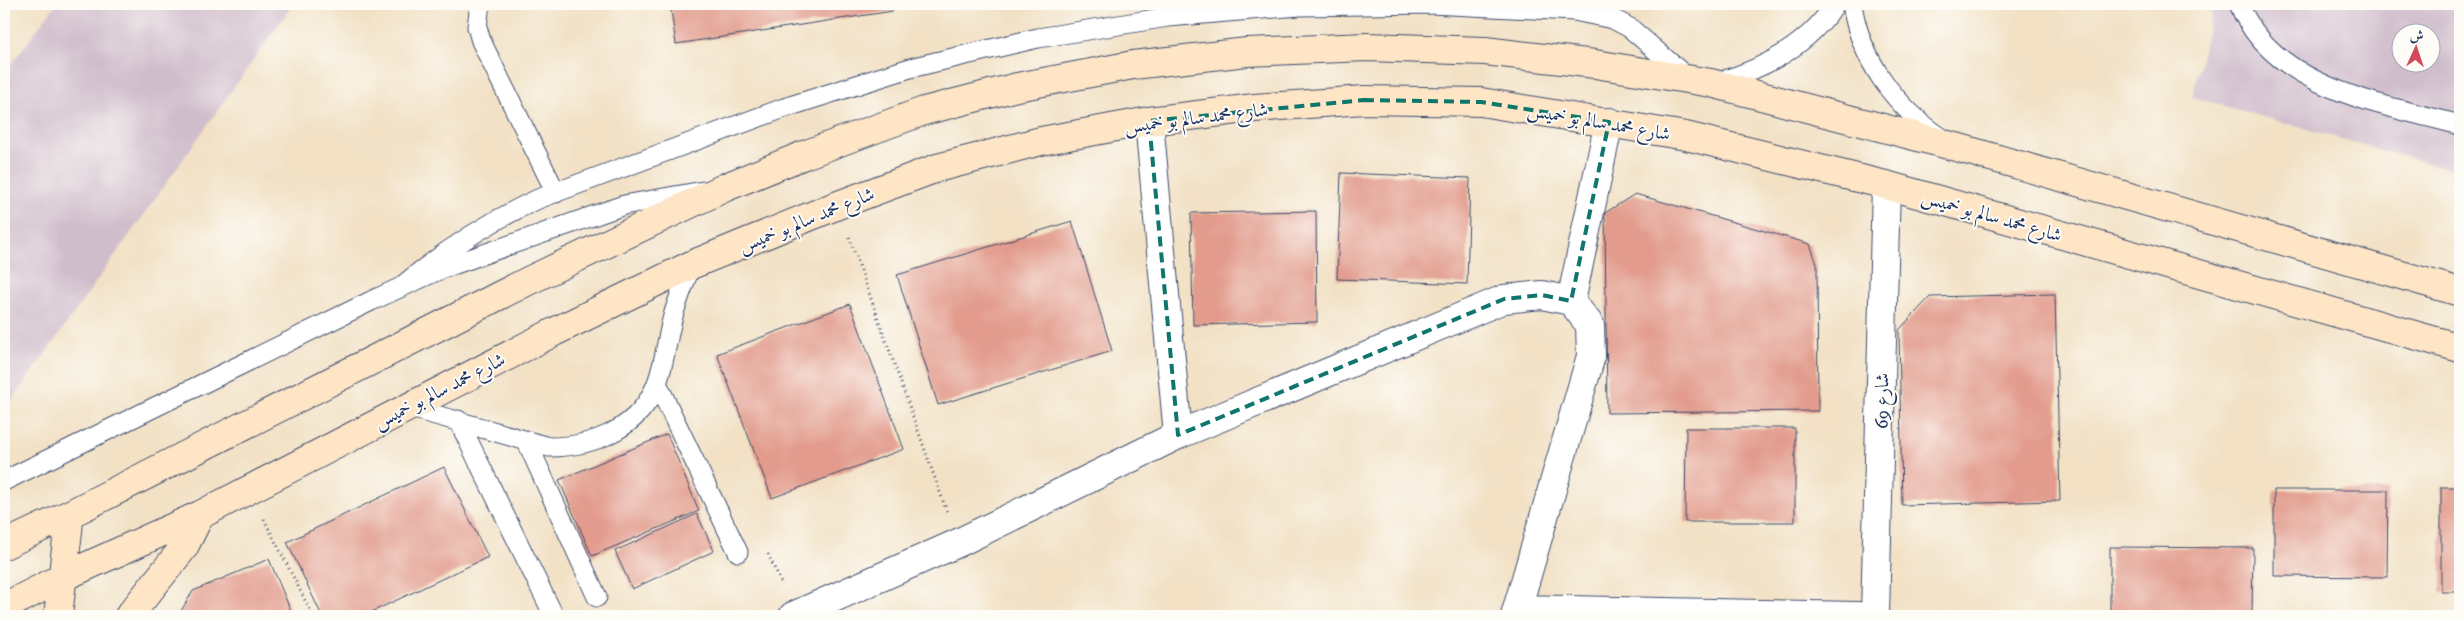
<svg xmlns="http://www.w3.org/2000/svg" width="2464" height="620" font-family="'IM FELL DW Pica',Amiri,serif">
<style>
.industrial{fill:#d0bdcc;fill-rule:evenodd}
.building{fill:#e29b8c}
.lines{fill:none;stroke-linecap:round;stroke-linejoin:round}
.lane-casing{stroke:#3b4a6d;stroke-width:21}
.street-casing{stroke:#3b4a6d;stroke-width:30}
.secondary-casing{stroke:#3b4a6d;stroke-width:30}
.path{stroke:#3b4a6d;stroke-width:3;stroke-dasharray:1 4;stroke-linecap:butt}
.lane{stroke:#fff;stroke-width:19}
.street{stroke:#fff;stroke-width:28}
.secondary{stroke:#fde5c5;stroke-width:28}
.marked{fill:none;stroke:#0f766e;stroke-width:4;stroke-dasharray:10 6;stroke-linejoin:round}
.labels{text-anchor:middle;stroke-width:4;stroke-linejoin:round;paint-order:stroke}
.street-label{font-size:19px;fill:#1b2f5e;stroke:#fdfcf7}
</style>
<rect width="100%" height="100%" fill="#fdfcf7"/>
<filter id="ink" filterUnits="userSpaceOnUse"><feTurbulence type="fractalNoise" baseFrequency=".02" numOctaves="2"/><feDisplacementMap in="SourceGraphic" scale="10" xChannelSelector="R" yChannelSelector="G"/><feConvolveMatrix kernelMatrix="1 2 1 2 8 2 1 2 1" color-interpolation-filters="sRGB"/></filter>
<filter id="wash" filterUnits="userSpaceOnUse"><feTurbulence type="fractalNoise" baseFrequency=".0096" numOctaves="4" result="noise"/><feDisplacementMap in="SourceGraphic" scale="20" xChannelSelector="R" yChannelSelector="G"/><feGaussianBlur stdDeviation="1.12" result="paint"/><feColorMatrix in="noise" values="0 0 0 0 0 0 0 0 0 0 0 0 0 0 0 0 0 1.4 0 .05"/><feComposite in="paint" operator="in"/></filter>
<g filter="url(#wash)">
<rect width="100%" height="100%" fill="#f2e1c5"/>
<path class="industrial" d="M56,4H293L4,412V74Z
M2214,4H2460V172L2192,97ZM2402,32H2432V62H2402Z"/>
<g id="blocks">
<path class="building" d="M670,4H892L893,11L676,44Z
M1341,173L1470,178L1467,284L1337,279Z
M1635,194L1810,244L1817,264L1818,411L1607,413L1605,213Z
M1316,211L1317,322L1193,325L1191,213Z
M1072,221L1112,351L938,405L897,275Z
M2055,294L2060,501L1902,505L1899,330L1930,297Z
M850,304L904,449L772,498L717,354Z
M1686,428H1795V522H1685Z
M667,434L699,511L592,556L559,480Z
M444,467L488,557L363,616H322L287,542Z
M2441,487H2460V592H2441Z
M2274,490H2388L2387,577L2274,576Z
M697,514L714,551L632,589L615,551Z
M2110,547L2253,548L2252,616H2110Z
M269,559L293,616H178L193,591Z"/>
</g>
</g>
<g filter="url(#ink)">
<use href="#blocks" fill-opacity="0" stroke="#3b4a6d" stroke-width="1"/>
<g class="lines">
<defs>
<path id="lane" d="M480,4L477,27L481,41L556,193
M1852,4C1860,59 1896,108 1942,138
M2239,4C2273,89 2383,104 2460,125
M1714,83C1762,70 1807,47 1835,4
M402,286C445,250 488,222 538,199L784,108L910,68L1038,38L1168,17L1299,6L1430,4L1574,11L1613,19L1630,28L1689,79
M657,383L738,552
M407,407L549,447C594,447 640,428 657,383C665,362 667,338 673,316C678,299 685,282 691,265
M458,420L554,616
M527,442L597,597
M4,481L371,301L441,269L624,205L703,191"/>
<path id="street" d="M1149,121L1178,435
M1571,301L1609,122
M1517,609L1858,616
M793,616L958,543L1178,435L1504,299L1542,295L1571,301L1590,325L1591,356L1515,616
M1875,616L1886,185"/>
<path id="secondary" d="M4,545L70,514L528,281L726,187L804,155L924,111L1017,87L1133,65L1247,52L1367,47L1485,51L1595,64L1711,83L1956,147L2460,292
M4,607L65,576L200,515L554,332L691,265L838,205L937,168L1041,141L1149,121L1254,108L1364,100L1481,102L1686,136L1886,185L2460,348
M58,616L70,514
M129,616L184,547L200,515"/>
</defs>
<use href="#lane" class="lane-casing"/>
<use href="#street" class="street-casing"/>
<use href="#secondary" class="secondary-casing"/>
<path class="path" d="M849,237L947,512
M264,519L313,616
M768,554L782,585"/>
<use href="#lane" class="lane"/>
<use href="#street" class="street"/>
<use href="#secondary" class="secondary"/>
</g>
</g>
<path class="marked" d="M1364,100L1481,102L1609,122L1571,301L1542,295L1504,299L1178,435L1149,121Z"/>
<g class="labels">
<g class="street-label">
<text transform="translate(1196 117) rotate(-7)" y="7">شارع محمد سالم بو خميس</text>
<text transform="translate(1599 121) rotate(10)" y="7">شارع محمد سالم بو خميس</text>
<text transform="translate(1992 215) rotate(16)" y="7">شارع محمد سالم بو خميس</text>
<text transform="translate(806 219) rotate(-22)" y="7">شارع محمد سالم بو خميس</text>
<text transform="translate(439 390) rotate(-27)" y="7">شارع محمد سالم بو خميس</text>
<text transform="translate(1881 401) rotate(-89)" y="7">شارع 69</text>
</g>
</g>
<rect width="2464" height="620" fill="none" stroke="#fdfcf7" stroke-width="20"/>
<g transform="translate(2416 48) rotate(3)"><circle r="24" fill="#fdfcf7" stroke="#a3aaba"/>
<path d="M0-4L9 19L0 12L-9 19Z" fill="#d1495b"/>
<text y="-8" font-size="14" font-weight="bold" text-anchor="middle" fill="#1b2f5e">ش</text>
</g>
</svg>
